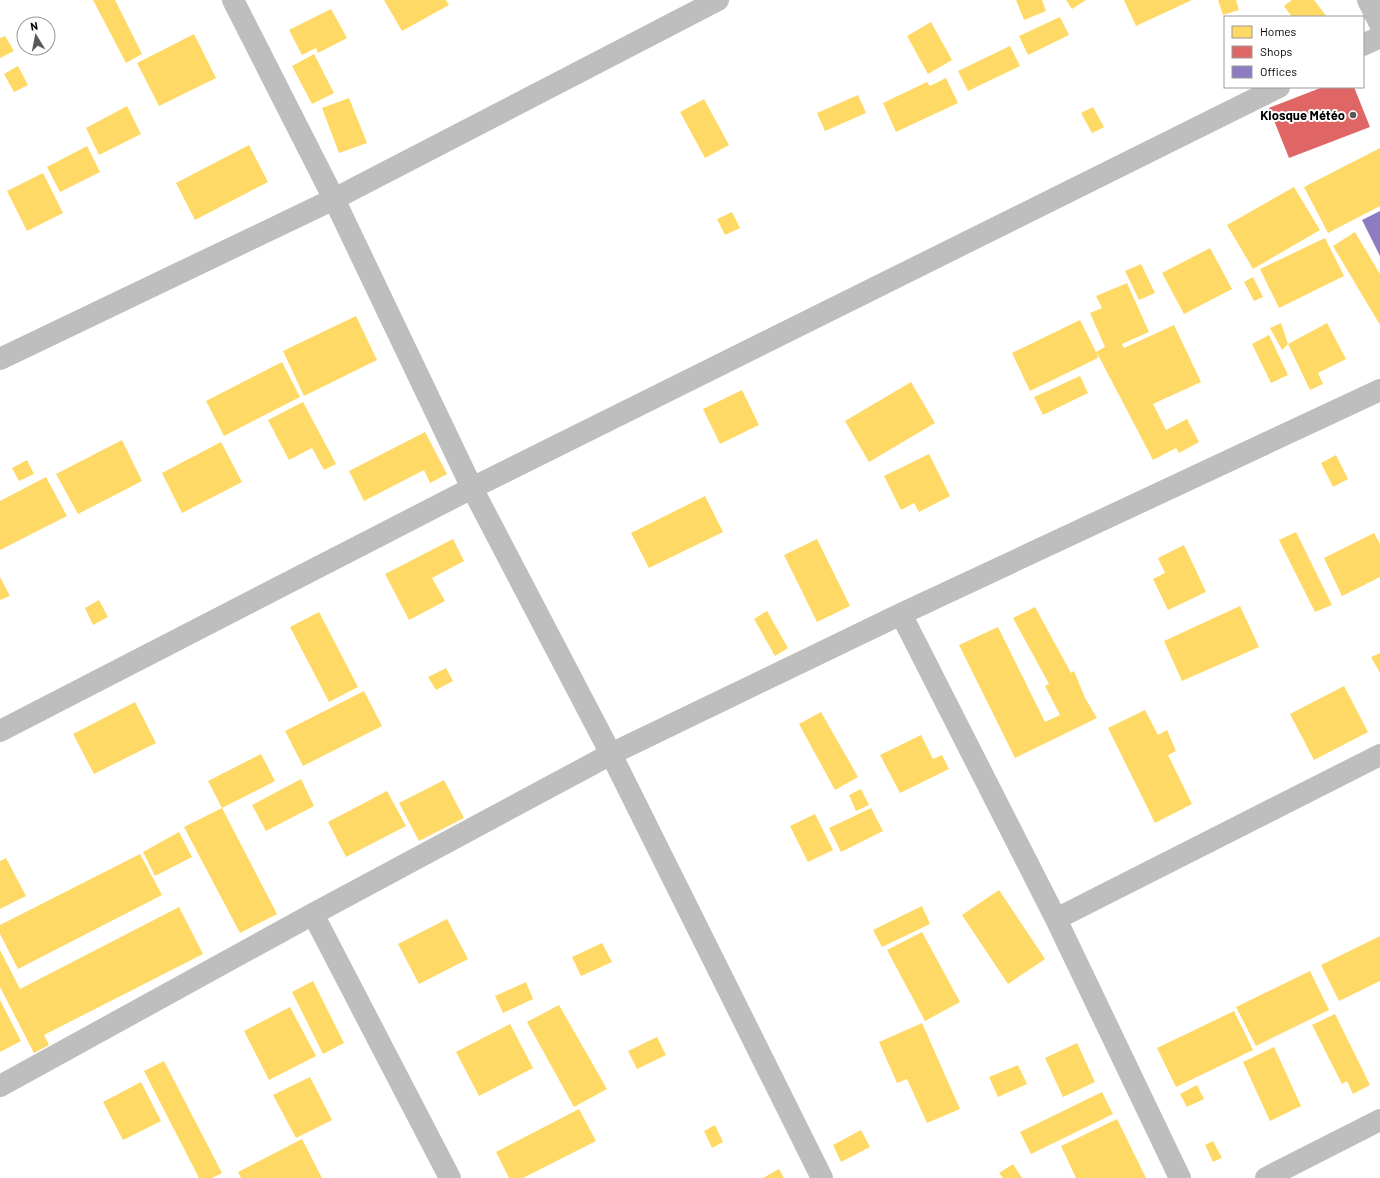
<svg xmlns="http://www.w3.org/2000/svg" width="1380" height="1178" font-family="Barlow,sans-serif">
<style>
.homes{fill:#ffd966}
.shops{fill:#e06666}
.offices{fill:#8e7cc3}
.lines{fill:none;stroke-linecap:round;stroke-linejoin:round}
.street{stroke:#bebebe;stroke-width:22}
.poi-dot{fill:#595959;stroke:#fff;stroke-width:1.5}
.labels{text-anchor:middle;stroke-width:4;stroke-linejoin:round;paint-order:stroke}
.poi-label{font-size:13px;font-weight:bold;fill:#000;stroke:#fff;text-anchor:end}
</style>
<rect width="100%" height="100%" fill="#fff"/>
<path class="homes" d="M93,0H115L142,54L126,63Z
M384,0H446L449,5L402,31Z
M1016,0H1042L1046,11L1024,20Z
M1066,0H1086L1072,9Z
M1124,0H1192L1136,26Z
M1218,0H1236L1239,10L1223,15Z
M1292,0H1314L1327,17H1292L1284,6Z
M331,9L347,38L318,53L316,48L302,55L289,30Z
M1060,17L1069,35L1028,55L1019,36Z
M931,22L952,60L928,74L907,36Z
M194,34L216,78L159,106L137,63Z
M5,36L14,51L0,58V38Z
M1010,46L1020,66L968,91L958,71Z
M314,54L334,93L312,104L292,66Z
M18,66L28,85L14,92L4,74Z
M946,78L958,103L896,132L883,103L927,82L930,86Z
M858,95L866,113L825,131L817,113Z
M349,98L367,143L339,153L322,108Z
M704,99L729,145L705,158L680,112Z
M127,106L141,134L99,155L86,128Z
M1093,107L1104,127L1092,133L1081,113Z
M249,145L268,182L195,220L176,183Z
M87,146L100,172L60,192L47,167Z
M1380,148V206L1328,233L1304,187Z
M43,173L63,213L27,231L7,191Z
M1294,187L1320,230L1253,269L1227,225Z
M732,212L740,228L725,235L717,219Z
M1355,232L1380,274V325L1333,246Z
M1325,238L1344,276L1279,308L1260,269Z
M1210,248L1232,289L1184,314L1162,273Z
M1141,264L1155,293L1139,300L1125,271Z
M1253,277L1263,297L1254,301L1244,282Z
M1127,283L1149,332L1122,344L1124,348L1174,325L1201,382L1153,404L1166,430L1187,419L1199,442L1179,453L1176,448L1153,460L1097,353L1098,358L1030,391L1012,353L1080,320L1096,352L1105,347L1090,313L1102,308L1096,296Z
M356,316L377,360L304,396L283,351Z
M1281,323L1288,344L1282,350L1270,328Z
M1327,323L1346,359L1318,373L1323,384L1310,390L1288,344Z
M1269,335L1288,375L1271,383L1252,344Z
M282,362L300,397L224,436L206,401Z
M1080,376L1088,393L1043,415L1034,397Z
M911,382L935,423L869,462L845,421Z
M742,390L759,425L720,444L703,409Z
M303,402L336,464L324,470L312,448L289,460L268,420Z
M425,432L447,474L430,483L424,470L364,501L349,471Z
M122,440L142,481L78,514L56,474Z
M221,442L242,482L182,513L162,473Z
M929,454L950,496L919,512L914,503L901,510L884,476Z
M1336,455L1348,479L1333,487L1321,463Z
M27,460L34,474L19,481L12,468Z
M46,477L67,516L0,550V501Z
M705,496L723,532L649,568L631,533Z
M1296,532L1332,605L1315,612L1279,540Z
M1374,533L1380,544V577L1342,596L1324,558Z
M453,539L464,561L432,578L445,601L409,620L385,574Z
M817,539L850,606L817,622L784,555Z
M1184,545L1206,592L1168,610L1153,579L1165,573L1158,558Z
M0,577L10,596L0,600Z
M99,600L108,617L93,625L85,608Z
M1240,606L1259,647L1182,681L1164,641Z
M1035,607L1071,673L1074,671L1085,698L1097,718L1015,758L959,645L998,627L1045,722L1060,715L1045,686L1049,684L1013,618Z
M767,611L788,648L775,656L754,619Z
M319,612L358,687L329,702L290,627Z
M1380,653V673L1371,657Z
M446,668L453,681L436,690L428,677Z
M1344,686L1368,732L1314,760L1290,714Z
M364,691L382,726L303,766L285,731Z
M135,702L156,743L94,774L73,734Z
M1145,710L1158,735L1167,730L1176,751L1168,755L1192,804L1155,823L1108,728Z
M821,712L858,777L835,790L799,724Z
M921,735L933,759L942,755L949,769L900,793L880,755Z
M261,754L275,781L222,808L208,781Z
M301,779L314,806L266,831L252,805Z
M444,780L464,818L419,841L399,803Z
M861,789L869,805L856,811L849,795Z
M387,791L406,826L346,857L328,822Z
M222,808L277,914L240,933L184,827Z
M871,808L883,831L841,852L829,828Z
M815,814L833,850L808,862L790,826Z
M179,832L192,857L155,876L143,852Z
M140,854L162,895L18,969L0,934V925Z
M6,858L26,896L0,909V861Z
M999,890L1045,959L1008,984L962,915Z
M922,906L930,924L882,947L873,930Z
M179,907L203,954L44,1035L49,1045L34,1053L0,987V950L20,989Z
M447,919L468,959L419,984L398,944Z
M922,932L960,1002L925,1021L887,950Z
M1380,936V981L1339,1001L1321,965Z
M602,943L612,962L581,976L572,957Z
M1310,971L1329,1010L1256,1046L1236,1007Z
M313,981L344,1043L323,1054L292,992Z
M526,982L533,999L503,1013L495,996Z
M0,1000L21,1041L0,1052Z
M559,1005L607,1089L574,1107L527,1022Z
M290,1007L316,1056L269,1080L244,1031Z
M1234,1011L1253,1050L1176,1087L1157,1048Z
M1335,1014L1370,1085L1353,1094L1347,1081L1342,1084L1312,1025Z
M922,1023L960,1109L927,1123L907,1079L897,1083L879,1042Z
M510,1024L533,1068L479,1096L456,1052Z
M657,1037L666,1055L637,1069L628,1051Z
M1077,1043L1095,1082L1063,1097L1045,1058Z
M1274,1047L1301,1106L1270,1121L1243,1062Z
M164,1061L222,1173L212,1178H199L144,1071Z
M1018,1065L1027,1084L998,1097L989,1077Z
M310,1077L332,1120L296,1138L273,1095Z
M141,1082L161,1121L123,1140L103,1102Z
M1197,1085L1204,1099L1187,1107L1180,1094Z
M1102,1092L1113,1114L1031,1154L1020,1132Z
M579,1109L596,1141L523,1178H509L496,1152Z
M1117,1119L1146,1178H1076L1061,1146Z
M715,1125L723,1142L712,1148L704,1131Z
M861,1130L870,1147L841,1162L833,1145Z
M302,1139L322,1178H241L238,1172Z
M1213,1141L1222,1158L1213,1162L1205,1145Z
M1013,1164L1022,1178H1003L999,1173Z
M779,1169L784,1178H763Z"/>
<path class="shops" d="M1323,87H1354L1370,127L1289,158L1269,108Z"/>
<path class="offices" d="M1380,211V256L1362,220Z"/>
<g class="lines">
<path class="street" d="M233,0L334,199L472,488L611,754L822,1178
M1368,0L1380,24
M1363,45L1380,37
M0,359L334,199L718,0
M901,614L1056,919L1180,1178
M0,731L472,488L1279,87
M313,914L450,1178
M1056,919L1380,755
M0,1086L313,914L611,754L901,614L1380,390
M1266,1178L1380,1120"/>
</g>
<circle class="poi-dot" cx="1353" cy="115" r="4"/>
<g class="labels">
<g class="poi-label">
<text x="1345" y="120">Kiosque Météo</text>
</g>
</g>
<rect x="1224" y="16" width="140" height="72" fill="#ffffff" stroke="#999999"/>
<rect x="1232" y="26" width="20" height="12" fill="#ffd966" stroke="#999999"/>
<text x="1260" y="36" font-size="12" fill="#000000">Homes</text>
<rect x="1232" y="46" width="20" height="12" fill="#e06666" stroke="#999999"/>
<text x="1260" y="56" font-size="12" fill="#000000">Shops</text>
<rect x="1232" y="66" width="20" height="12" fill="#8e7cc3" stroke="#999999"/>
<text x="1260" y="76" font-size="12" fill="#000000">Offices</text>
<g transform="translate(36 36) rotate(350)"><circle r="19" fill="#ffffff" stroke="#999999"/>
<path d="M0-3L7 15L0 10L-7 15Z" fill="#595959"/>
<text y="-6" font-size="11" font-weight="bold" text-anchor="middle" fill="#000000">N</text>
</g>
</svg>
